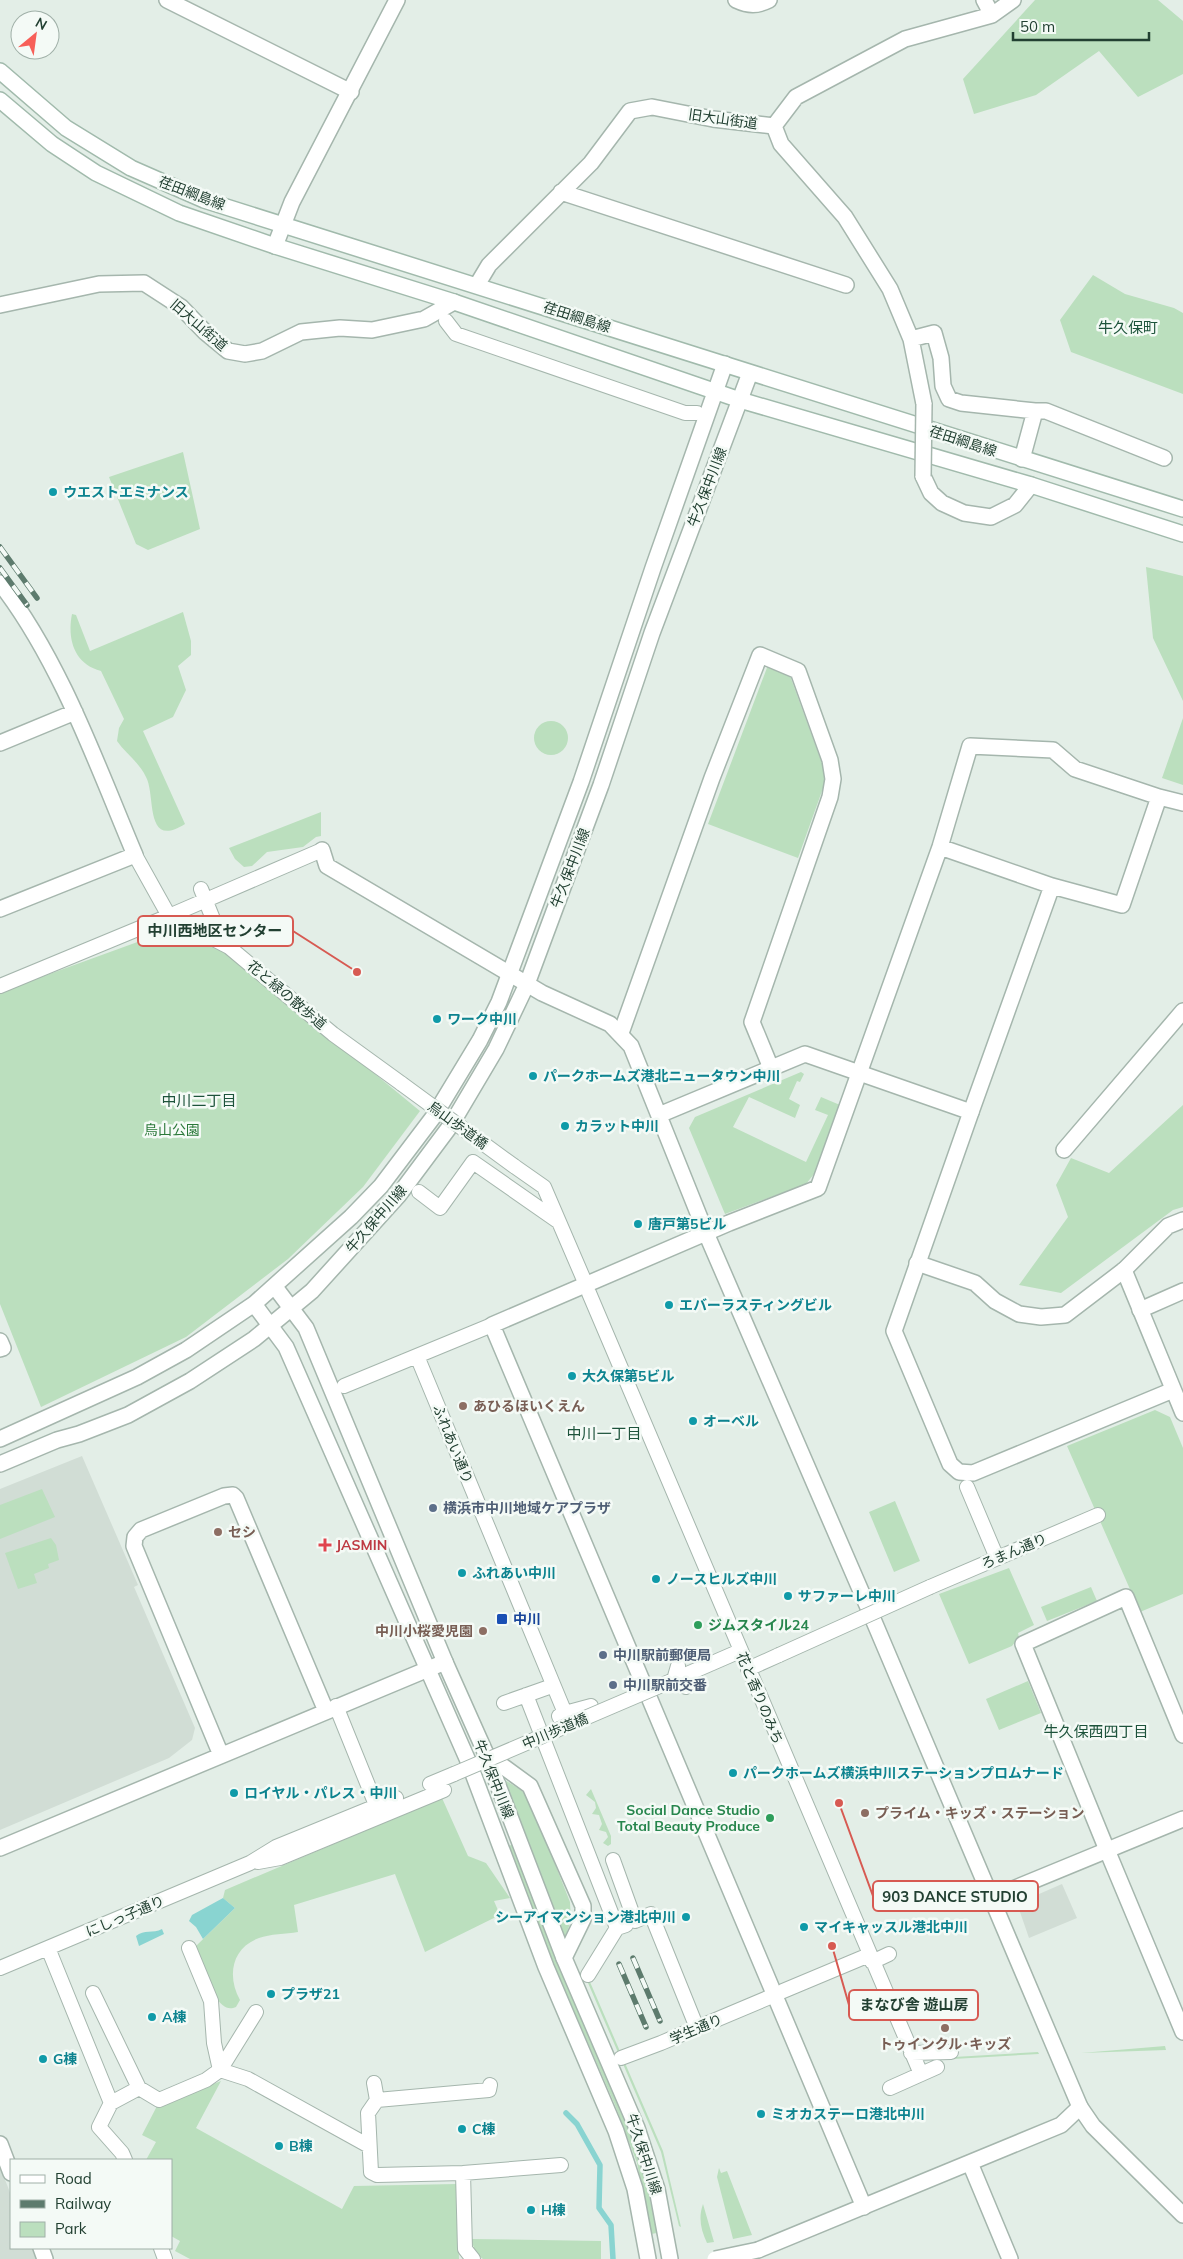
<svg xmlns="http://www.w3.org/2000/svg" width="1183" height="2259" font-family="Mulish,'Noto Sans JP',sans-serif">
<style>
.built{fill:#d1ddd5}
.green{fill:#bbdfbe}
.water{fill:#89d4d1}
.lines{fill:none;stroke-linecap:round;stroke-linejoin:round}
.stream{stroke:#89d4d1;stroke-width:5.5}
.pedestrian-casing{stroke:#a5b6ad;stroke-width:16}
.minor-casing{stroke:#a5b6ad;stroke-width:18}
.tertiary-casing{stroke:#a5b6ad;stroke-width:18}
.secondary-casing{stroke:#a1baac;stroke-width:18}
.pedestrian{stroke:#fff;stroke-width:14}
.minor{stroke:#fff;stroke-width:15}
.tertiary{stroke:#fff;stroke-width:15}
.secondary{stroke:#fff;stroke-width:15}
.rail-casing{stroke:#5d7b6d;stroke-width:5.5}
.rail{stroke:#f4faf6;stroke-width:4;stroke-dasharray:11;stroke-linecap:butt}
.pedestrian-bridge-casing{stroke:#a5b6ad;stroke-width:16;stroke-linecap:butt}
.minor-bridge-casing{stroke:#a5b6ad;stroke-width:18;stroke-linecap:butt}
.tertiary-bridge-casing{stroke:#a5b6ad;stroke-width:18;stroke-linecap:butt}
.pedestrian-bridge{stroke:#fff;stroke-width:14}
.minor-bridge{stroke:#fff;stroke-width:15}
.tertiary-bridge{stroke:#fff;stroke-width:15}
.culture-dot{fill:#0f9aa8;stroke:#f4faf6;stroke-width:2}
.education-dot{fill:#8d6e63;stroke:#f4faf6;stroke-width:2}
.service-dot{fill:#5c6f8a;stroke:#f4faf6;stroke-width:2}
.health-dot{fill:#e0444e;stroke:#f4faf6;stroke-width:2}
.transit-dot{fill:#1a4fb4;stroke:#f4faf6;stroke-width:2}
.leisure-dot{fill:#2e9e5b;stroke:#f4faf6;stroke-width:2}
.labels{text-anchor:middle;stroke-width:5;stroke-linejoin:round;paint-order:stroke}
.street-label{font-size:14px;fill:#224032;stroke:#f4faf6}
.culture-label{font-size:14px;font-weight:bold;fill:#0d838f;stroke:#f4faf6;text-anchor:start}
.park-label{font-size:14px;fill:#2a7839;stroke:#f4faf6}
.education-label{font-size:14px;font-weight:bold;fill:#785e54;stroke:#f4faf6;text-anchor:start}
.service-label{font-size:14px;font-weight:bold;fill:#4e5e75;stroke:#f4faf6;text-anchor:start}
.health-label{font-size:14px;font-weight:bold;fill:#be3a42;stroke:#f4faf6;text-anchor:start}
.transit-label{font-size:14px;font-weight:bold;fill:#164399;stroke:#f4faf6;text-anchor:start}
.leisure-label{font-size:14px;font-weight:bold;fill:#27864d;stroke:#f4faf6;text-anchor:start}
.neighbourhood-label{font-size:15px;fill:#1d533b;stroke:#f4faf6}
.leader{fill:none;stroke:#d75a52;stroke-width:2}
.callout-dot{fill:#d75a52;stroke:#f4faf6;stroke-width:2}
.callout{fill:#f4faf6;stroke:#d75a52;stroke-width:2}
.callout-label{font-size:15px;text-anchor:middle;font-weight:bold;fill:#224032}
</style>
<rect width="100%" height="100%" fill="#e3eee7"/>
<path class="built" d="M82,1456L138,1585L134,1587L195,1728L192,1740L169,1758L0,1830V1489Z
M1062,1884L1077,1918L1029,1938L1020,1912V1906L1023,1901Z
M0,2167L11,2195V2248H32L37,2259H0Z"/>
<path class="green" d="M1035,0H1158L1183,21V74L1138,97L1099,51L1036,95L974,114L963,79Z
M1093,275L1125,294L1174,308L1183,313V394L1071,352L1060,320Z
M183,452L200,529L148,550L136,544L109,477Z
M1146,567L1183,576V701L1153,638Z
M183,612L191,641V655L178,666L186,690L173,717L143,731L185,824C144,850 156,795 146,777C139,762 126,754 117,741L119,728L124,719L101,671C74,664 67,639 72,614L76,615L90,651Z
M768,665L789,673L827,777L798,858L708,824Z
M1183,718V785L1162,778Z
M534 738a17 17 0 1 1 34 0a17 17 0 1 1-34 0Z
M321,812V836L316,837L303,847L267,852L252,866L244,867L235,859L229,848Z
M176,928L229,954L420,1111L363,1187L288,1259L186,1337L41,1407L0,1304V992Z
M801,1072L804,1074L800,1082L797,1081L789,1099L800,1105L795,1118L749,1097L733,1127L806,1162L828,1115L815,1110L821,1097L840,1105L818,1169L806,1184L725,1214L689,1128L695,1117Z
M1183,1105V1207L1173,1210L1061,1293L1019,1285L1068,1217L1056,1185L1071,1158L1109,1173Z
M1155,1410L1170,1417L1183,1448V1594L1140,1612L1067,1446Z
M42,1489L55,1517L0,1539V1505Z
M895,1501L920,1561L894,1572L869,1512Z
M51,1538L56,1545L59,1560L48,1564L49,1568L34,1574L37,1583L18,1589L5,1553Z
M1009,1568L1034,1625L1018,1633L1019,1637L1012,1646L969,1664L939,1594Z
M1091,1587L1097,1601L1047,1621L1041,1607Z
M1028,1681L1041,1713L999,1730L986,1699Z
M505,1780L521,1790L529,1798L570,1902L571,1921L565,1937Z
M591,1789L611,1836V1844L608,1846L603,1843L608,1837L606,1832L599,1830L602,1824L599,1815L592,1814L596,1808L595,1802L586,1795Z
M442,1798L468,1856L486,1863L510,1898L494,1901L500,1915L425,1952L395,1874L294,1905L298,1932C286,1934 270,1934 259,1938C231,1948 227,1977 240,2000L236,2007C227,2011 222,2005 216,1998L196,1946L235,1908L223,1898L225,1890Z
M513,1844L620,2102L642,2162L657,2233L651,2234L637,2163L615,2105L557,1972L509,1846Z
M587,1975L663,2151L681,2227L679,2226L661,2152L585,1976Z
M1165,2046L1166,2050L1081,2053Z
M1038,2052L1039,2054L936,2060L937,2058Z
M221,2081L196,2128L342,2209L354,2186L457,2184L459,2259H190L175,2251L180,2241L171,2236V2160H146L156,2142L142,2135L157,2106Z
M719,2168L721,2173L727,2171L752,2235L733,2239L717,2177Z
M703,2204L714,2242L707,2243C701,2230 698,2218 703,2204Z
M471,2239L601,2241V2259H483L476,2254Z"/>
<path class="water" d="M223,1898L235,1908L203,1939L196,1927L189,1921L192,1915Z
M162,1929L164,1934L139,1946L136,1936C144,1929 153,1934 162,1929Z"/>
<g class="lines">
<path class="stream" d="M566,2113L577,2124L600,2165L599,2208L611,2225L613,2259"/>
<defs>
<path id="pedestrian" d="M446,321L456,334L685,413H697
M135,855L169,916L322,850
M201,889L223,944
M0,986L169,916L229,947L333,1034L402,1084
M514,1166L544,1187L584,1280
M419,1192L440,1208L473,1162L559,1222
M589,1293L921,2074
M417,1356L565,1713L559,1716L562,1722
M344,1386L492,1325
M967,1487L997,1558
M930,1587L1098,1515
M678,1666L674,1680L686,1687
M748,1669L779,1655
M655,1688L740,1651
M526,1695L617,1928
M504,1703L552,1686
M336,1706L376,1805
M565,1713L591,1706
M430,1784L454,1774
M613,1860L635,1921L651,1914L697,2028
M258,1862L280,1858L444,1790
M48,1948L111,2103L99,2127L122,2153L125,2160
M189,1948L211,2001L214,2043L220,2070
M872,1962L889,1954
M0,1968L250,1863L276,1847L396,1798
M588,1975L617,1928L626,1925
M783,1991L869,1955
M93,1993L139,2088
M911,2053L951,2052
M621,2058L661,2043L770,1997
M220,2070L256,2012
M374,2083L377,2100
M490,2085L489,2090L377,2100L368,2113L371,2172L377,2175L463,2173L561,2165
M890,2088L937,2067
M111,2103L139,2088L159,2100L206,2080L220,2070L248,2079L369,2146
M463,2173L465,2249L473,2259
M161,2248L165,2259"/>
<path id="minor" d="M167,0L351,92
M736,0C749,6 757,6 769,0
M984,0L992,15
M774,126L781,144L845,217L890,289L911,339L924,404
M774,126L796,97L905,39L992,15L1013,0
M561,192L846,285
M477,285L489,265L591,163L630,111L652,107L713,119L774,126
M0,305L99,284L144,283L181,307L205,332L228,351L245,354L262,351L301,332L340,328L372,330L424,319L454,302
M911,339L934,333L941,358L943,386L949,399L961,403L1035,411
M1022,459L1035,411H1046L1164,458
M923,476L931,493L942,503L964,513L991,517L1015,505L1031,485
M0,583C60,660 97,765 135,855L0,909
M0,743L75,712
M1159,797L1183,803
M322,850L327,866L510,974
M621,1033L712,778L760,655L798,671L830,760L833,779L830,797L752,1022L771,1068
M971,1112L1052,886
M1064,1150L1183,1011
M917,1263L975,1283L995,1301L1019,1314L1041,1317L1065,1315L1124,1270L1168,1226L1183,1220
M1140,1310L1183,1291
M0,1341L3,1348L0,1349
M486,1754L530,1786L583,1906V1919L564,1958
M221,1755L134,1546L135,1537L141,1530L224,1496L233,1495L236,1498L326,1711
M0,1848L445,1662
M1107,1850L1023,1644L1126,1597L1183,1735
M1080,2107L1093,2126L1183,2215
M0,2144L11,2173
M864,2207L492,1325L729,1223L818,1188L940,847L970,746L1053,750L1075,769L1159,797L1122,905L1052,886L940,847
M41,2248L45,2259"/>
<path id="tertiary" d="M275,246L292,202L397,0
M510,974L542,993L610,1024L631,1046L706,1233L870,1612L1080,2107L1061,2125L758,2250
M659,1115L805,1054L971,1112L894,1331L950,1464L959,1472L973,1473L1173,1390
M1124,1270L1183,1413
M275,1287L306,1328L445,1662L486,1754L564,1958L637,2128L657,2189L670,2259
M254,1304L286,1347L469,1763L546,1967L616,2131L635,2189L648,2259
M0,1439L137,1377L186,1350L254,1304L351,1217L381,1186L434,1116L480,1040L499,1002L581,782L653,568L725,364
M0,1464L57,1440L79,1434L128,1415L190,1381L254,1339L312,1291L398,1196L451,1125L496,1049L527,984L601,785L652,633L750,373
M1107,1850L1183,2032
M991,1898L1183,1819
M970,2163L1010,2259"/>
<path id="secondary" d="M0,71L66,128L131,168L204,200L1183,509
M0,100L52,144L96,173L179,213L275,246L454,302L740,400L1031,485L1183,534"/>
</defs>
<use href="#pedestrian" class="pedestrian-casing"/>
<use href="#minor" class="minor-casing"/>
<use href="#tertiary" class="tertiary-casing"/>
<use href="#secondary" class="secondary-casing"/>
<use href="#pedestrian" class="pedestrian"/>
<use href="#minor" class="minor"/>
<use href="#tertiary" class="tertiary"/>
<use href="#secondary" class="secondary"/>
<defs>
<path id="rail" d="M0,547L37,598
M0,568L27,605
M633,1958L660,2021
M619,1964L646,2027"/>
</defs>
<use href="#rail" class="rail-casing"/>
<use href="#rail" class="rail"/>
<defs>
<path id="pedestrian-bridge" d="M402,1084L514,1166
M779,1655L930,1587
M454,1774L655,1688"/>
<path id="minor-bridge" d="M923,476L924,404"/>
<path id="tertiary-bridge" d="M715,2259L758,2250"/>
</defs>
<use href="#pedestrian-bridge" class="pedestrian-bridge-casing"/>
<use href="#minor-bridge" class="minor-bridge-casing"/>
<use href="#tertiary-bridge" class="tertiary-bridge-casing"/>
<use href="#pedestrian-bridge" class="pedestrian-bridge"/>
<use href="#minor-bridge" class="minor-bridge"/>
<use href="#tertiary-bridge" class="tertiary-bridge"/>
</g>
<g class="culture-dot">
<circle cx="53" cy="492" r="5"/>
<circle cx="437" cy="1019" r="5"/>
<circle cx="533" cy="1076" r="5"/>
<circle cx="565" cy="1126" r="5"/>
<circle cx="638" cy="1224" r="5"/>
<circle cx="669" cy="1305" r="5"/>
<circle cx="572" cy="1376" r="5"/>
<circle cx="693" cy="1421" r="5"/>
<circle cx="462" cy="1573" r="5"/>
<circle cx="656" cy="1579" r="5"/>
<circle cx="788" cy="1596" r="5"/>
<circle cx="733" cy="1773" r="5"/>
<circle cx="234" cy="1793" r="5"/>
<circle cx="686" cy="1917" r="5"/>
<circle cx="804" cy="1927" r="5"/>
<circle cx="271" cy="1994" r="5"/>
<circle cx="152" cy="2017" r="5"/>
<circle cx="43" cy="2059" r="5"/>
<circle cx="761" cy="2114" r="5"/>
<circle cx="462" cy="2129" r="5"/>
<circle cx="279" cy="2146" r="5"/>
<circle cx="531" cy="2210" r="5"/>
</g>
<g class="education-dot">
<circle cx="463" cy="1406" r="5"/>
<circle cx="218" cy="1532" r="5"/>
<circle cx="483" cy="1631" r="5"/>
<circle cx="865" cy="1813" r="5"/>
<circle cx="945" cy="2028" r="5"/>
</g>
<g class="service-dot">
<circle cx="433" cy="1508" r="5"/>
<circle cx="603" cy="1655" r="5"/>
<circle cx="613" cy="1685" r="5"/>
</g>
<path class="health-dot" d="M322.5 1537.5h5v5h5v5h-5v5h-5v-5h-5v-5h5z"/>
<rect class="transit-dot" x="496" y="1613" width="12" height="12" rx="2.5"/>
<g class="leisure-dot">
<circle cx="698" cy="1625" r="5"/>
<circle cx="770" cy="1818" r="5"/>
</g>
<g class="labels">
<g class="street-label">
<text transform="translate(723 119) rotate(8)" y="5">旧大山街道</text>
<text transform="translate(192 193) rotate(21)" y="5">荏田綱島線</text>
<text transform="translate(577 317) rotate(18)" y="5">荏田綱島線</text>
<text transform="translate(199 325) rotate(41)" y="5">旧大山街道</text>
<text transform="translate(963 441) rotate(18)" y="5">荏田綱島線</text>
<text transform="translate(707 487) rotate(-69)" y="5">牛久保中川線</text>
<text transform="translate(570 868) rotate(-69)" y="5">牛久保中川線</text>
<text transform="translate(287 995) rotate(40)" y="5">花と緑の散歩道</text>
<text transform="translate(458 1125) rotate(36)" y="5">烏山歩道橋</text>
<text transform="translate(376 1219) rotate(-49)" y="5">牛久保中川線</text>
<text transform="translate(453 1444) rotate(68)" y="5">ふれあい通り</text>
<text transform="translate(1014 1551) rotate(-23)" y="5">ろまん通り</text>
<text transform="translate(760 1698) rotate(67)" y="5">花と香りのみち</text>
<text transform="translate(555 1731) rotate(-23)" y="5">中川歩道橋</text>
<text transform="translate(494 1779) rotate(68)" y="5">牛久保中川線</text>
<text transform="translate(125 1916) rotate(-23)" y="5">にしっ子通り</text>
<text transform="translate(696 2029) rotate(-23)" y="5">学生通り</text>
<text transform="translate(644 2154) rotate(72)" y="5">牛久保中川線</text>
</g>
<g class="culture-label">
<text x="63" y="497">ウエストエミナンス</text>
<text x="447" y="1024">ワーク中川</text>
<text x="543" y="1081">パークホームズ港北ニュータウン中川</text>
<text x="575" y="1131">カラット中川</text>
<text x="648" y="1229">唐戸第5ビル</text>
<text x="679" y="1310">エバーラスティングビル</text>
<text x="582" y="1381">大久保第5ビル</text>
<text x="703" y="1426">オーベル</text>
<text x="472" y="1578">ふれあい中川</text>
<text x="666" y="1584">ノースヒルズ中川</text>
<text x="798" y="1601">サファーレ中川</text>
<text x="743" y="1778">パークホームズ横浜中川ステーションプロムナード</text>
<text x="244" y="1798">ロイヤル・パレス・中川</text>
<text x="676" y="1922" text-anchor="end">シーアイマンション港北中川</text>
<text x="814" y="1932">マイキャッスル港北中川</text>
<text x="281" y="1999">プラザ21</text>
<text x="162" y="2022">A棟</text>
<text x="53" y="2064">G棟</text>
<text x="771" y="2119">ミオカステーロ港北中川</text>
<text x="472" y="2134">C棟</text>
<text x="289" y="2151">B棟</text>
<text x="541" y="2215">H棟</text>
</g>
<g class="park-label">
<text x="172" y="1135">烏山公園</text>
</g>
<g class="education-label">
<text x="473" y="1411">あひるほいくえん</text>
<text x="228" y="1537">セシ</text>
<text x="473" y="1636" text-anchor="end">中川小桜愛児園</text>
<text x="875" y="1818">プライム・キッズ・ステーション</text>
<text x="945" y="2049" text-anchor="middle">トゥインクル･キッズ</text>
</g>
<g class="service-label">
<text x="443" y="1513">横浜市中川地域ケアプラザ</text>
<text x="613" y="1660">中川駅前郵便局</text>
<text x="623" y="1690">中川駅前交番</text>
</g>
<g class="health-label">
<text x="336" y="1550">JASMIN</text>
</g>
<g class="transit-label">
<text x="513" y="1624">中川</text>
</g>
<g class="leisure-label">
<text x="708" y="1630">ジムスタイル24</text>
<text x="760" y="1815" text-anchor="end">Social Dance Studio<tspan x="760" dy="16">Total Beauty Produce</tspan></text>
</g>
<g class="neighbourhood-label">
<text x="1128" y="333">牛久保町</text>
<text x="199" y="1106">中川二丁目</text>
<text x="604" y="1439">中川一丁目</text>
<text x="1096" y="1737">牛久保西四丁目</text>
</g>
</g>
<path class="leader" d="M357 972L293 931M839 1803L873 1896M832 1946L849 2005"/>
<g class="callout-dot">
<circle cx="357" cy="972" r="5"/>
<circle cx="839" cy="1803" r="5"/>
<circle cx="832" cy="1946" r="5"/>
</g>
<g class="callout">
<rect x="138" y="916" width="155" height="30" rx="5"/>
<rect x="873" y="1881" width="165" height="30" rx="5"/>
<rect x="849" y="1990" width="129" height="30" rx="5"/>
</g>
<g class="callout-label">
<text x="215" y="936">中川西地区センター</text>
<text x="955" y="1902">903 DANCE STUDIO</text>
<text x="914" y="2010">まなび舎 遊山房</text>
</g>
<rect x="10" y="2159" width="162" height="90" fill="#f4faf6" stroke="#a0b0a8"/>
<rect x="20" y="2175" width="25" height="8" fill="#ffffff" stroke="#a0b0a8"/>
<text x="55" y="2184" font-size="15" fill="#224032">Road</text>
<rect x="20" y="2200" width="25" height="8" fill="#5d7b6d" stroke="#a0b0a8"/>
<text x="55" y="2209" font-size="15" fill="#224032">Railway</text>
<rect x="20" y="2222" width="25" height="15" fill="#bbdfbe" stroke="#a0b0a8"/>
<text x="55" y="2234" font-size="15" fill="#224032">Park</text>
<g transform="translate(35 35) rotate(29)"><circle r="24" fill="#f4faf6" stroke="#a0b0a8"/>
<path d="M0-4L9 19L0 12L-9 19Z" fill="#f75f58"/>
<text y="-8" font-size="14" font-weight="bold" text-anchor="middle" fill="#224032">N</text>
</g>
<path d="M1013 32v8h136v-8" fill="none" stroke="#224032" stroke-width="2.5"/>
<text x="1020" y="32" font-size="15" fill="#224032" stroke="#f4faf6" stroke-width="4" paint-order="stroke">50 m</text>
</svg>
